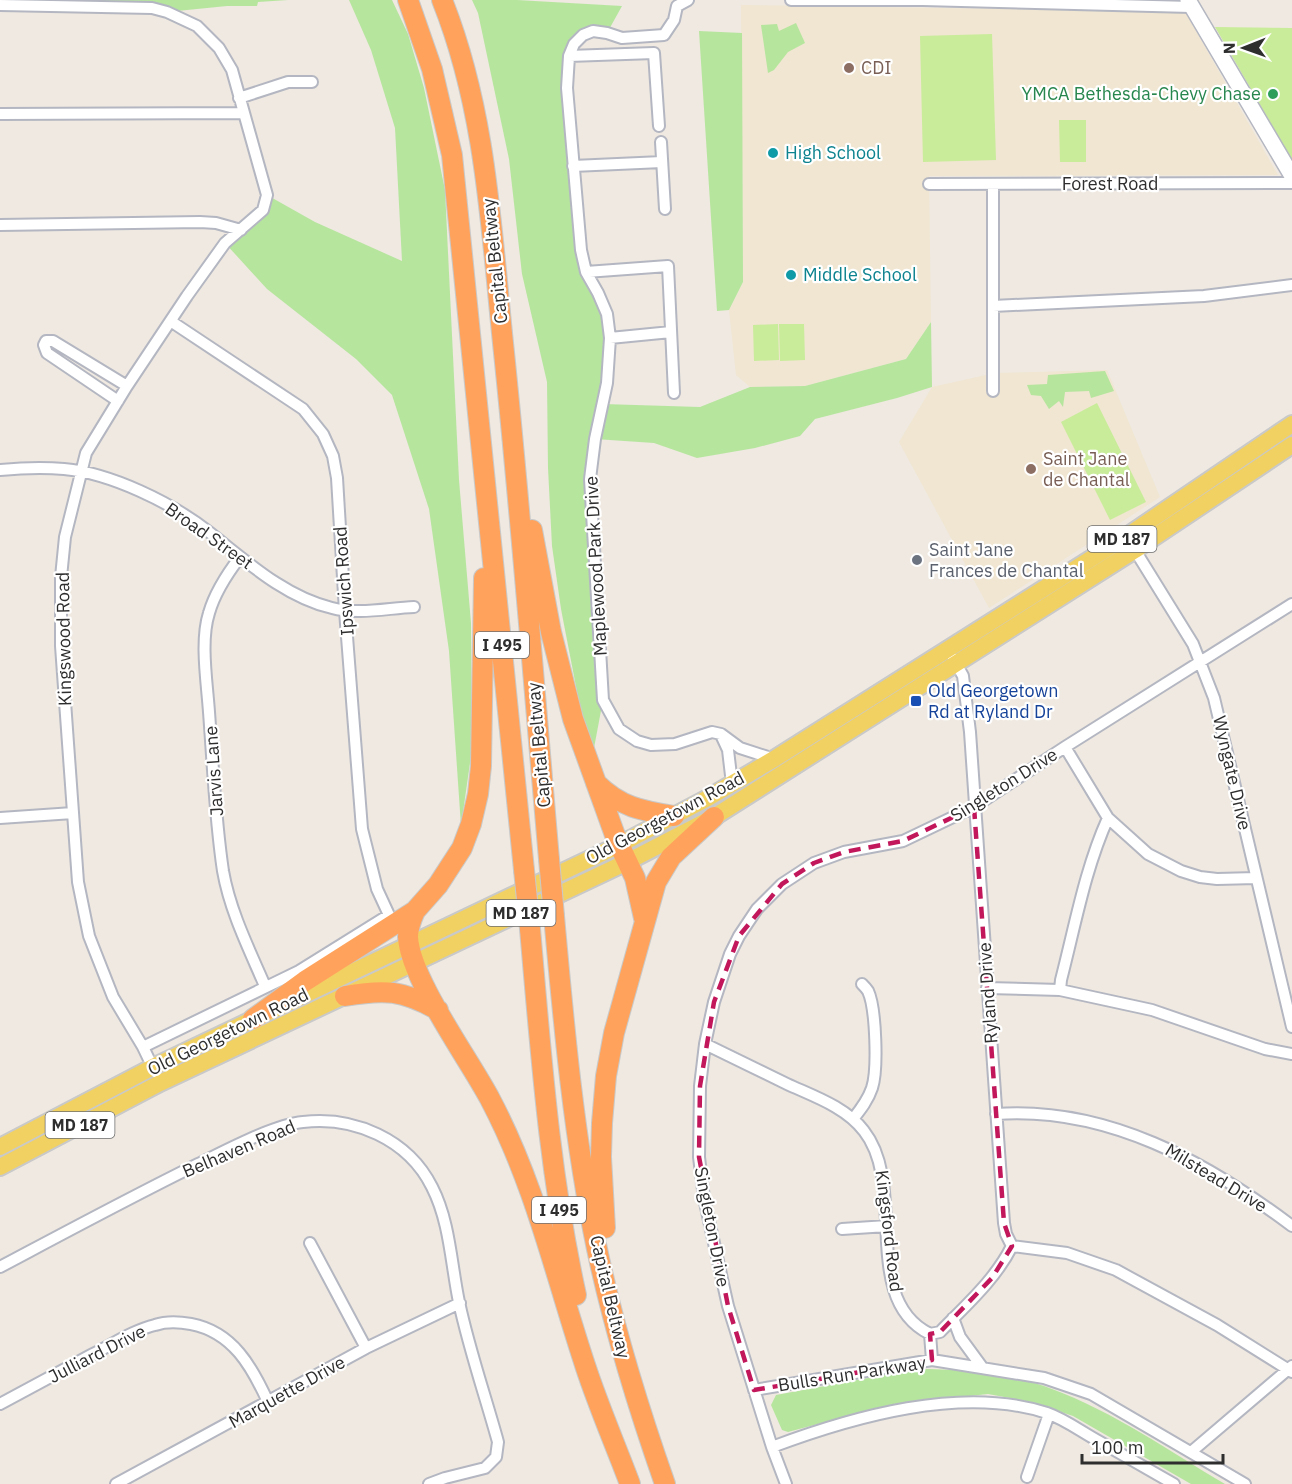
<svg xmlns="http://www.w3.org/2000/svg" width="1292" height="1484" font-family="'IBM Plex Sans',sans-serif">
<style>
.education{fill:#f0e6d1}
.green{fill:#b6e59e}
.pitch{fill:#c9ec9a}
.lines{fill:none;stroke-linecap:round;stroke-linejoin:round}
.street-casing{stroke:#b4b7c1;stroke-width:14}
.secondary-casing{stroke:#b4b7c1;stroke-width:18}
.primary-casing{stroke:#c9c9c9;stroke-width:20}
.highway-casing{stroke:#c9c9c9;stroke-width:22}
.street{stroke:#fff;stroke-width:10}
.secondary{stroke:#fff;stroke-width:15}
.primary{stroke:#f2d163;stroke-width:16}
.highway{stroke:#ffa35c;stroke-width:20}
.highway-bridge-casing{stroke:#c9c9c9;stroke-width:22;stroke-linecap:butt}
.highway-bridge{stroke:#ffa35c;stroke-width:20}
.marked{fill:none;stroke:#c2185b;stroke-width:4.5;stroke-dasharray:12 8;stroke-linejoin:round}
.education-dot{fill:#8d6e63;stroke:#fff;stroke-width:2}
.leisure-dot{fill:#2e9e5b;stroke:#fff;stroke-width:2}
.culture-dot{fill:#0f9aa8;stroke:#fff;stroke-width:2}
.worship-dot{fill:#6b7280;stroke:#fff;stroke-width:2}
.transit-dot{fill:#1a4fb4;stroke:#fff;stroke-width:2}
.labels{text-anchor:middle;stroke-width:4.5;stroke-linejoin:round;paint-order:stroke}
.shield{fill:#fff;stroke:#6d6d6d;stroke-width:1.5}
.shield-label{font-size:16px;font-weight:bold;fill:#2e2e2e}
.education-label{font-size:18px;fill:#785e54;stroke:#fff;text-anchor:start}
.leisure-label{font-size:18px;fill:#27864d;stroke:#fff;text-anchor:end}
.culture-label{font-size:18px;fill:#0d838f;stroke:#fff;text-anchor:start}
.street-label{font-size:18px;fill:#2e2e2e;stroke:#fff}
.worship-label{font-size:18px;fill:#5b616d;stroke:#fff;text-anchor:start}
.transit-label{font-size:18px;fill:#164399;stroke:#fff;text-anchor:start}
</style>
<rect width="100%" height="100%" fill="#efe9e1"/>
<path class="education" d="M741,5L1185,12L1278,175L929,176L931,322L906,359L805,386L750,387L736,375L729,310L743,282Z
M1107,370L1160,497L989,608L899,442L932,387L995,373Z"/>
<path class="green" d="M101,0H288L258,2L257,6H227L167,12L161,5L101,4Z
M349,0H392L408,34L424,88L445,190L459,480L471,623L472,749L461,826L449,651L429,509L392,395L356,359L267,289L225,243L263,210L267,195L315,222L402,261L395,128L371,50Z
M472,0H517L622,6L607,33L593,31L569,56L581,250L607,314L603,404L700,407L750,387L805,386L906,359L931,322L932,387L897,398L815,419L800,436L755,448L697,458L654,443L595,439L590,479L603,700L591,764L561,609L552,546L548,468L547,382L522,274L509,159L478,13Z
M796,23L805,43L788,52L774,70L768,73L761,25L777,24L779,31Z
M699,31L742,33L743,282L729,310L717,311Z
M1105,371L1114,391L1091,398L1089,391L1065,392L1063,407L1059,401L1049,409L1041,396L1031,395L1027,385L1047,384L1048,375Z
M917,1369C960,1369 1011,1373 1052,1389C1114,1412 1169,1451 1225,1484H1191L1073,1416L1031,1402L988,1394L905,1403L844,1417L788,1432L782,1430L771,1405L776,1395Z"/>
<path class="pitch" d="M1215,27L1292,28V160Z
M992,34L996,160L923,162L920,36Z
M1059,120H1086V162H1060Z
M778,324L779,360L754,361L753,325Z
M804,324L805,360L780,361L779,324Z
M1097,403L1146,502L1110,520L1061,422Z"/>
<g class="lines">
<defs>
<path id="street" d="M688,0L677,6L674,20L664,35L622,38L607,33L593,31L583,35L574,44L569,56L567,88L581,250L586,272L598,293L607,314L610,338L607,383L595,439L590,479L603,700L619,729L637,741L651,745L675,744L712,732L721,734L740,748L774,759
M791,0H923L1191,7
M0,5L152,8L167,12L197,26L219,48L232,70L267,195L263,210L225,243L187,296L127,386L86,453L65,537L61,577V646L78,882L89,936L113,997L143,1047L155,1072
M569,56L654,53L659,126
M239,98L288,82H312
M0,114L243,113
M661,142L665,209
M573,166L662,162
M929,184L1292,183
M0,225L200,222L216,223L241,230
M586,272L668,266L674,393
M993,306L1204,296L1292,285
M610,338L671,332
M993,391V184
M118,401L47,353L44,345L46,341H53L127,386
M0,470C21,468 42,467 64,469C111,473 172,503 209,532C246,561 285,597 332,608C357,615 388,608 414,607
M1133,547L1193,644L1214,698L1292,1027
M240,557C227,574 215,592 209,613C200,641 207,682 209,712C213,765 215,818 223,871C230,911 249,949 265,986
M722,737L728,750L732,784
M1065,747L1108,818L1148,854L1181,871L1200,877L1217,879L1256,878
M0,818L73,813
M987,988L1060,990L1152,1010L1265,1049L1292,1054
M1060,990L1061,980C1075,926 1085,869 1108,818
M705,1044C732,1057 760,1071 787,1084C813,1096 846,1107 864,1131C908,1187 859,1299 930,1334L932,1360
M143,1047L299,971L389,915L377,889L362,829L345,611L337,478L333,456L323,434L303,409L172,322
M996,1114C1107,1106 1207,1162 1292,1226
M853,1119C861,1109 868,1100 872,1088C878,1070 876,1008 868,991C866,988 864,986 862,984
M842,1229L887,1226
M310,1243L366,1348
M1012,1246L1067,1253L1116,1270L1217,1325L1292,1372
M0,1267C66,1232 131,1197 198,1164C225,1151 273,1125 303,1122C354,1116 408,1139 432,1187C450,1222 451,1264 459,1302C469,1349 485,1395 498,1442L496,1457L485,1468L445,1478L429,1484
M953,1318L960,1337L982,1367
M930,1334L940,1332C966,1305 995,1280 1012,1246L1006,1234L1004,1223L970,732L963,676L953,658
M754,1390L932,1360L1044,1378L1091,1394L1245,1484
M0,1404C31,1387 62,1371 93,1354C113,1344 134,1330 155,1325C167,1321 180,1322 191,1324C233,1332 252,1367 268,1402
M772,1447C852,1417 962,1385 1047,1413C1064,1419 1079,1430 1095,1439C1121,1454 1148,1469 1174,1484
M1191,1452L1292,1366
M1027,1477L1049,1414
M116,1484L366,1348L460,1303
M786,1484L772,1447L728,1306L704,1198L699,1157L700,1086L705,1044L714,1002L730,954L739,936L757,909L782,884L814,863L844,852L903,841L974,807L1065,747L1292,604"/>
<path id="secondary" d="M1188,0L1292,176"/>
<path id="primary" d="M0,1147L153,1067L619,845L706,799L774,759L1127,536L1292,424
M0,1167L160,1083L627,862L714,817L1135,550L1292,445"/>
<path id="highway" d="M408,0L432,69L452,155L524,870
M442,0C486,110 491,227 503,343C521,515 534,687 549,859
M532,530L551,632L573,719L616,838L635,878L644,918
M596,783C620,807 642,811 674,816
M415,911C411,920 408,928 408,937C410,979 469,1059 490,1099C535,1184 555,1274 585,1365C598,1405 615,1444 630,1484
M554,916C564,1028 574,1139 597,1249C614,1329 638,1407 665,1484
M530,929C541,1053 549,1172 576,1295
M345,996C385,989 402,990 438,1010
M253,1019L305,981L415,911L438,885L462,848L471,824L478,794L481,766L484,578
M605,1228L601,1157L602,1123L606,1076L614,1033L656,882L671,857L714,817"/>
</defs>
<use href="#street" class="street-casing"/>
<use href="#secondary" class="secondary-casing"/>
<use href="#primary" class="primary-casing"/>
<use href="#highway" class="highway-casing"/>
<use href="#street" class="street"/>
<use href="#secondary" class="secondary"/>
<use href="#primary" class="primary"/>
<use href="#highway" class="highway"/>
<defs>
<path id="highway-bridge" d="M549,859L554,916
M524,870L530,929"/>
</defs>
<use href="#highway-bridge" class="highway-bridge-casing"/>
<use href="#highway-bridge" class="highway-bridge"/>
</g>
<path class="marked" d="M974,807L1004,1223L1012,1246L992,1278L940,1332L930,1334L932,1360L754,1390L728,1306L699,1157L700,1086L714,1002L739,936L782,884L814,863L844,852L903,841Z"/>
<g class="education-dot">
<circle cx="849" cy="68" r="6"/>
<circle cx="1031" cy="469" r="6"/>
</g>
<circle class="leisure-dot" cx="1273" cy="94" r="6"/>
<g class="culture-dot">
<circle cx="773" cy="153" r="6"/>
<circle cx="791" cy="275" r="6"/>
</g>
<circle class="worship-dot" cx="917" cy="560" r="6"/>
<rect class="transit-dot" x="910" y="695" width="12" height="12" rx="3"/>
<g class="labels">
<g class="shield">
<rect x="1087.5" y="526" width="69" height="26" rx="4.5"/>
<rect x="475" y="632" width="54" height="26" rx="4.5"/>
<rect x="486.5" y="900" width="69" height="26" rx="4.5"/>
<rect x="45.5" y="1112" width="69" height="26" rx="4.5"/>
<rect x="532" y="1197" width="54" height="26" rx="4.5"/>
</g>
<g class="shield-label">
<text x="1122" y="545">MD 187</text>
<text x="502" y="651">I 495</text>
<text x="521" y="919">MD 187</text>
<text x="80" y="1131">MD 187</text>
<text x="559" y="1216">I 495</text>
</g>
<g class="education-label">
<text x="861" y="74">CDI</text>
<text x="1043" y="465">Saint Jane<tspan x="1043" dy="21">de Chantal</tspan></text>
</g>
<g class="leisure-label">
<text x="1261" y="100">YMCA Bethesda-Chevy Chase</text>
</g>
<g class="culture-label">
<text x="785" y="159">High School</text>
<text x="803" y="281">Middle School</text>
</g>
<g class="street-label">
<text x="1110" y="190">Forest Road</text>
<text transform="translate(495 261) rotate(-96)" y="6">Capital Beltway</text>
<text transform="translate(209 536) rotate(35)" y="6">Broad Street</text>
<text transform="translate(596 566) rotate(-93)" y="6">Maplewood Park Drive</text>
<text transform="translate(344 581) rotate(-94)" y="6">Ipswich Road</text>
<text transform="translate(64 639) rotate(-91)" y="6">Kingswood Road</text>
<text transform="translate(539 745) rotate(-95)" y="6">Capital Beltway</text>
<text transform="translate(214 771) rotate(-94)" y="6">Jarvis Lane</text>
<text transform="translate(1232 773) rotate(77)" y="6">Wyngate Drive</text>
<text transform="translate(1004 785) rotate(-32)" y="6">Singleton Drive</text>
<text transform="translate(665 818) rotate(-28)" y="6">Old Georgetown Road</text>
<text transform="translate(988 993) rotate(-94)" y="6">Ryland Drive</text>
<text transform="translate(228 1032) rotate(-26)" y="6">Old Georgetown Road</text>
<text transform="translate(239 1149) rotate(-23)" y="6">Belhaven Road</text>
<text transform="translate(1216 1178) rotate(31)" y="6">Milstead Drive</text>
<text transform="translate(712 1227) rotate(79)" y="6">Singleton Drive</text>
<text transform="translate(889 1231) rotate(83)" y="6">Kingsford Road</text>
<text transform="translate(610 1297) rotate(77)" y="6">Capital Beltway</text>
<text transform="translate(97 1354) rotate(-27)" y="6">Julliard Drive</text>
<text transform="translate(852 1374) rotate(-9)" y="6">Bulls Run Parkway</text>
<text transform="translate(287 1392) rotate(-29)" y="6">Marquette Drive</text>
</g>
<g class="worship-label">
<text x="929" y="556">Saint Jane<tspan x="929" dy="21">Frances de Chantal</tspan></text>
</g>
<g class="transit-label">
<text x="928" y="697">Old Georgetown<tspan x="928" dy="21">Rd at Ryland Dr</tspan></text>
</g>
</g>
<g transform="translate(1244 48) rotate(269)" stroke="#ffffff" stroke-width="4.5" paint-order="stroke">
<path d="M0-4.5L10 22L0 15L-10 22Z" fill="#2e2e2e"/>
<text y="-9" font-size="16" font-weight="bold" text-anchor="middle" fill="#2e2e2e">N</text>
</g>
<path d="M1082 1454v9h141v-9" fill="none" stroke="#2e2e2e" stroke-width="3"/>
<text x="1091" y="1454" font-size="18" fill="#2e2e2e" stroke="#ffffff" stroke-width="4.5" paint-order="stroke">100 m</text>
</svg>
